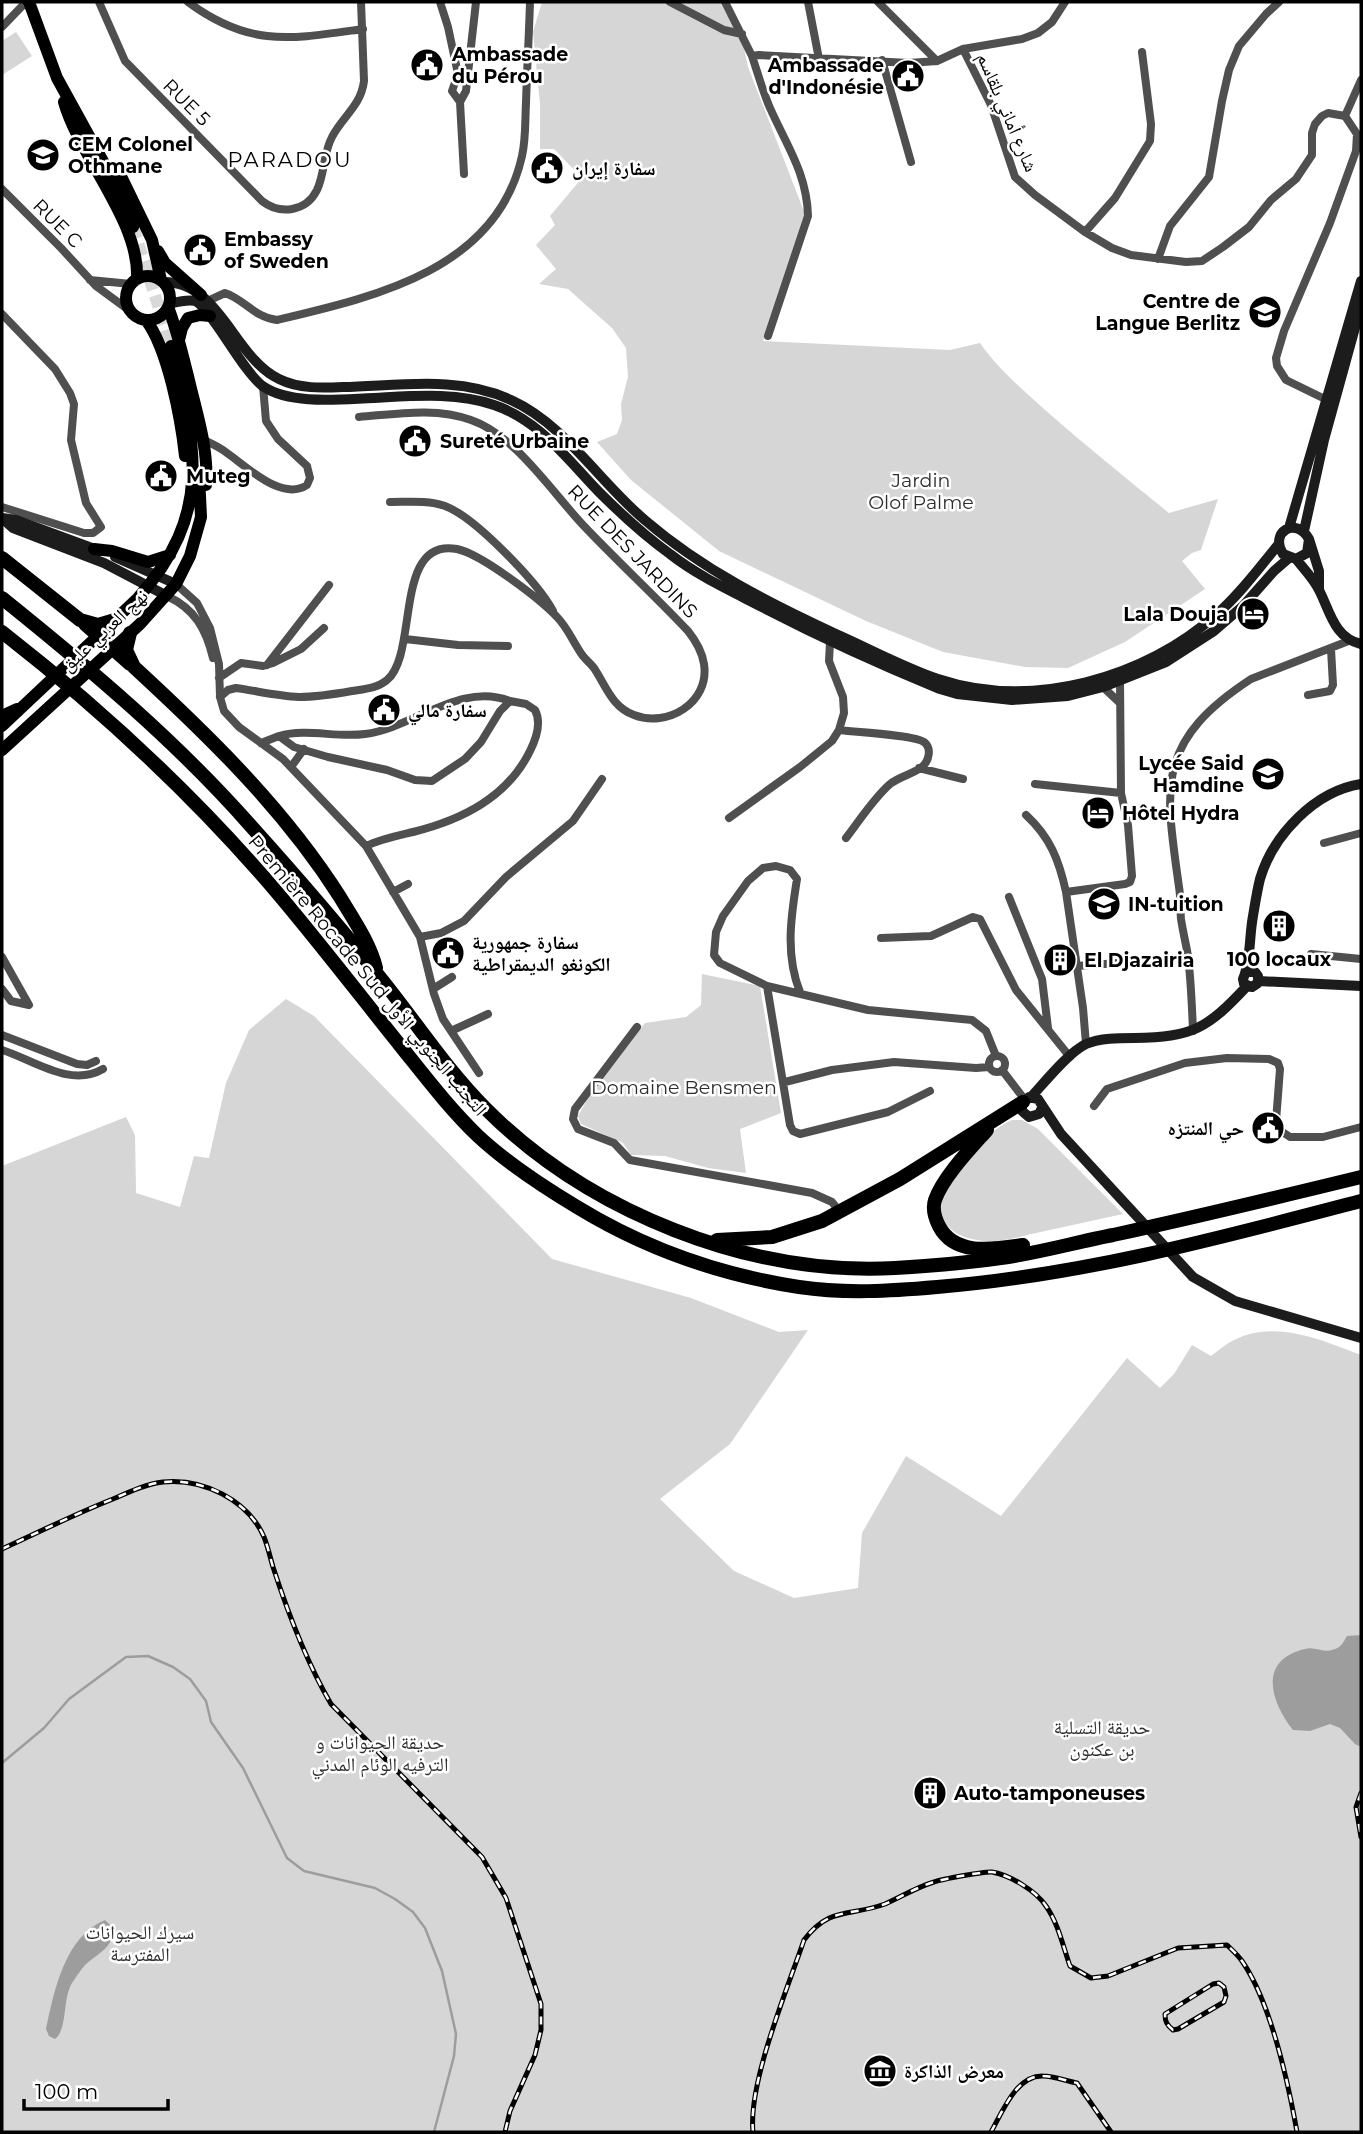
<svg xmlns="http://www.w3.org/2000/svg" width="1363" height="2134" font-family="Montserrat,'Noto Naskh Arabic',sans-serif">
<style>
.green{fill:#d6d6d6}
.water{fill:#9d9d9d}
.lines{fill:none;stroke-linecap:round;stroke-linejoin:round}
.stream{stroke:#9d9d9d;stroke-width:2.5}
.primary-tunnel{stroke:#d9d9d9;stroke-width:12;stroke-dasharray:12 6;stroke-linecap:butt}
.street{stroke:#4f4f4f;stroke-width:8}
.secondary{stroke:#1c1c1c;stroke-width:10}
.primary{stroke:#000;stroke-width:12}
.highway{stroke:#000;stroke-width:14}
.rail-casing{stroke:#000;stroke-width:5}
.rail{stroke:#fff;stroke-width:2.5;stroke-dasharray:8;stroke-linecap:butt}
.labels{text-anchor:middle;stroke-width:5;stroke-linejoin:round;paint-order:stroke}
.poi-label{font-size:19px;font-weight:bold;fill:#000;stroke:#fff;text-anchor:start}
.street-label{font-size:19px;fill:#000;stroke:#fff}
.park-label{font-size:19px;fill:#2d2d2d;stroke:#fff}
.neighbourhood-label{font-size:21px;letter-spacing:2px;fill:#000;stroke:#fff}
</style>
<rect width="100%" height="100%" fill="#fff"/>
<path class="green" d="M542,2H720L743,43L748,67L805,214L763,341L950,350L980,343C998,369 1021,388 1044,409C1085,445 1127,479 1169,513L1218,499L1201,550L1192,553L1182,561L1205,589L1125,642L1068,668L1025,667L943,652L866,621L719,551L631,480L597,442L617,434L622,420L621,404L628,377L626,348L612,328L568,289L539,284L556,269L536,245L555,225L550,216L582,178L554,149H540V104L533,32Z
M16,32L32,56L2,75V41Z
M702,974L760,986L781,1113L740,1129L746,1173L708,1168L665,1156L631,1155L623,1143L581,1124L578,1116L587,1100L645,1023L686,1017L701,1005Z
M286,999L314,1016L552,1259L691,1298L779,1332L808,1330L730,1444L660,1499L734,1571L794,1598L858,1588L862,1533L906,1456L1001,1516L1127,1358L1160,1388L1174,1374L1192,1345L1211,1356C1219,1350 1226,1344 1234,1340C1275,1319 1322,1340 1361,1355V2132H2V1166L126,1117L135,1135L136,1193L180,1207L194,1156L209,1158L226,1083L249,1030Z
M1012,1120H1022L1038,1129L1123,1214C1094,1220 1065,1227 1036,1233C1018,1237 996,1244 977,1240C951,1236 936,1221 942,1195C962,1168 980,1134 1012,1120Z"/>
<path class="water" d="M1361,1635V1747L1355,1744L1340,1728L1330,1724L1310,1731L1293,1730C1270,1701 1258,1660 1305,1649C1314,1646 1324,1653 1332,1650C1341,1648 1343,1643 1347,1636Z
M105,1920L113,1928C114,1948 98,1953 85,1965C80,1971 76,1977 72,1983C62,2000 68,2029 55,2039L49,2036L46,2029C54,1991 65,1936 105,1920Z"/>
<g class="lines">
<path class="stream" d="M2,1763L44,1728L69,1699L126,1657L148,1656L173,1667L190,1679L206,1701L211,1722L243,1768L287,1858L304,1871L375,1888L395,1899L413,1912L425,1928L442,1971L456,2034L454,2056L434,2132"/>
<path class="primary-tunnel" d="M133,227L171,346"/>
<path class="street" d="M99,2L125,61L262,201C280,215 306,212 317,190C325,173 323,154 332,137C342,117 361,106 364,81L361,2
M188,2C250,48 291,39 363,29
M440,2L448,27L458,74L466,77
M670,2L724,30L742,34
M725,2L752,56L759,55L909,63L937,61L963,49L1022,39L1038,33L1052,22L1065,2
M808,2L819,59
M878,2L937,61
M2,27L26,2
M963,49L991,105L1015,177L1035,195L1085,232L1112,248L1131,255L1186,262L1202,261L1223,247L1249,227L1271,200L1296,179L1312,155V133L1315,124L1322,116L1328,113L1345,116
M752,56C758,74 763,92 770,108C787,146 807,174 808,216L768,336
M882,60L911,162
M458,74L452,91L460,102
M1345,116L1361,80
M464,174L460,102L466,91L476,2
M2,189L61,248L96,286L130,311
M1085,232L1115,198L1150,141L1151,124L1142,52
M1158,259L1170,226L1209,177L1222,101L1229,70L1239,46L1266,14L1279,2
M90,280L131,284
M209,303L212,299L225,293C244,299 255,318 277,320C374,297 497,270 522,156C526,139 525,120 526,103C527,69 529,35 530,2
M2,314L55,369L70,393L74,404L71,440L86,503L101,527L93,533H84L2,507
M1327,400L1286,380L1277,366L1276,358L1284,331L1330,223L1356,151L1357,134L1345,116
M202,439C210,443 220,447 227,453C246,466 282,502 307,485L310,478L307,466L278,439L266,421L263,386
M390,502C408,502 428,500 445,506C475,517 538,583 553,611
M176,584L197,603L210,628L219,664L220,697L224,711L239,727L283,759L366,846L420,937L434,994L443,1019L479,1073
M167,596C195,609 206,629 213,658
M405,639L458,645L508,646
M267,665L329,585
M219,678L241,663L263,666L273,663L301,649L324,628
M1103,687L1120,703
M1308,695L1330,691L1333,685L1331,649
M220,697L228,690L236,688C257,691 278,696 299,697C317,697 335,694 352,691C364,689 378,688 387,680C419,654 393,537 457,549C481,554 539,598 557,617C568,628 574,644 583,656C587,661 591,664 594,668C606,686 612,707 634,715C667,728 710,703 704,664C702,651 696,641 688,631C654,595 617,561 583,525C551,491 515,435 471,420C436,407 396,414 359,417
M839,730C855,732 915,735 924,742C932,748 929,760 923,766C914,774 900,776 890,784C873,799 860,820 846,838
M279,736C307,728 336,738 365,734C413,728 461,681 510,701
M261,743L279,736L294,747L328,757L387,770L415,780L432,781L465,759L481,742L500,711L510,701L526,704L535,710C542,723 536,739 530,751C507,798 461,820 413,832C396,836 381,839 366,846
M291,767L304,749
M919,768L963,779
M1035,784L1121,793
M1026,815C1050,837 1059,860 1066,892
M729,818L800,767L832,741L839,730L844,713L843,697L829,661L830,642
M1324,843L1361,833
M393,892L408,884
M1009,897L1042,979L1048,1028
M420,937L441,933L464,921L506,877L573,821L602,779
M881,938L931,936L973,917L980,919L1016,990L1070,1057
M1311,954L1361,959
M2,957L29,1005L11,1001L2,989
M1077,966L1146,961
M767,986L790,1125L793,1131L800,1134L888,1112L930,1091
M433,989L452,977
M800,992C785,955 791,916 797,879L790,870L776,866L763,868L748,881L723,916L716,932L714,955L720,963L767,986L868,1010L972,1020L986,1031L996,1056
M637,1027L575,1109L573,1119L578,1129L614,1143L630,1160L812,1193L832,1202L840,1212
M451,1031L488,1014
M1193,1031C1192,1006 1191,981 1188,956C1186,944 1183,932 1181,919C1180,909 1181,898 1179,887C1165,786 1155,742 1251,679L1351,640
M2,1035L77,1064L87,1065L96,1061
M1086,1044L1083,1008L1066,892L1125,884L1130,882L1132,876L1128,825L1121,793L1120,679
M2,1050C34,1060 70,1088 103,1069
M989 1064a8 8 0 1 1 16 0a8 8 0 1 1-16 0Z
M1002,1070L1025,1100
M785,1082L832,1070L894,1062L976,1068L989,1067
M1094,1106L1107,1089L1185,1063L1227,1058L1269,1059L1278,1063L1280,1069L1276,1121L1281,1131L1290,1137H1323L1361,1127"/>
<path class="secondary" d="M163,282C220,281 234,358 279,379C299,389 322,388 343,387C398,386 459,375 511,400C566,425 600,483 646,521C702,569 769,603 836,634C870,649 903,667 938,679C1032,710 1145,679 1218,613C1241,593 1258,569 1278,545
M169,304C177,302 187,299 195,301C210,306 243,373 264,387C292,405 342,399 374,398C414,396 456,392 494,405C539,420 567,459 599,492C621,514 645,536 670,554C698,576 731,591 762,607C820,637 879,664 940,689L957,694L1012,700L1068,696L1103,687L1166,662L1214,631L1243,606L1274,571L1289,558
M2,518L16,520L100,551
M2,518L13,528L104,563L167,596
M1289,528L1361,281
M1304,531L1324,440L1361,306
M1309,539L1307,553L1296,559L1283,554C1269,532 1296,516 1309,539L1319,571V589
M115,557L176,584
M1296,559C1304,569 1314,579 1319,590C1330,611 1334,638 1361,644
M1247,972H1255L1258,976V983L1252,987L1244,984L1243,979C1251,960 1249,937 1253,916C1255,904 1257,891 1260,879C1273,835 1315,791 1361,784
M1259,981L1361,986
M1031,1097C1044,1083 1069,1052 1086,1044C1100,1038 1119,1038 1134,1038C1193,1037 1207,1029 1247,986
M1042,1108L1039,1114L1029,1117L1022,1111V1105L1029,1097L1038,1099L1061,1134L1193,1277L1235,1301L1361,1338"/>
<path class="primary" d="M29,2L57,78L122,196L133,227
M64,102C80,158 140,221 137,279
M118,170L152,240L161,280
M158,251L165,263L201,295
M126 298a22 22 0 1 1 44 0a22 22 0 1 1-44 0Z
M168,307C177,330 182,353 188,376C196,411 209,449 206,485
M146,320C168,349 181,419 185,456
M179,340L182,328L188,318L200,315L210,316
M94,549L112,551L148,562L170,555
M2,726L138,598C213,513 197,448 171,346
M2,750L140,624L176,584L190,556L201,517L199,476"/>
<path class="highway" d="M2,558L80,620L98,625L115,620
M2,598C89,668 176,741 250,825C294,874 337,923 378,975C414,1019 445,1068 486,1109C589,1212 749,1276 895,1268C930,1266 966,1263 1001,1258C1039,1253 1076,1242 1113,1235C1196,1217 1279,1197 1361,1177
M85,624L130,664
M2,632C102,710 198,799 280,896C322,946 362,998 403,1049C427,1079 450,1109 478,1136C508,1164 542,1186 577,1207C644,1248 721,1275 799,1287C845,1294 891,1291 937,1287C1083,1275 1220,1238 1361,1201
M130,633L126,650L134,667C210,737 284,809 340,897C353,919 370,943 376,968
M2,717L17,710
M987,1130C971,1148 943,1177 935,1200C932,1209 935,1218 939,1226C955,1257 995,1249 1023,1245
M717,1240L772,1237L822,1221L900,1179L1023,1102"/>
<defs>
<path id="rail" d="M2,1549C39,1532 75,1514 113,1499C129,1492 146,1484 163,1482C203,1478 248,1500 264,1537C268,1547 270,1557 273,1567C288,1613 307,1663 331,1704L482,1857L506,1898L541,2004V2030L535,2055L510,2111L505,2132
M1361,1793L1356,1807L1361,1837
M1219,1983L1224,1987L1226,1996L1224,2002L1178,2029L1173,2030C1167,2025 1165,2022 1165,2014L1213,1984Z
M753,2132C748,2083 787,1990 804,1940C830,1906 849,1917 885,1904C901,1897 917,1887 934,1882C942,1879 986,1871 992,1872C1010,1875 1036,1891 1046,1906C1058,1923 1063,1946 1070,1966L1091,1978L1108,1976L1178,1948L1227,1945C1232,1950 1238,1955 1242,1961C1271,2003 1288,2082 1297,2132
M991,2132C1002,2113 1016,2075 1043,2076C1054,2076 1066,2081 1077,2083L1111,2132"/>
</defs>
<use href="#rail" class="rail-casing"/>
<use href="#rail" class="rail"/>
</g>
<defs>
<symbol id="civic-disc" viewBox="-11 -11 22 22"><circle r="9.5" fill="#000" stroke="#fff"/><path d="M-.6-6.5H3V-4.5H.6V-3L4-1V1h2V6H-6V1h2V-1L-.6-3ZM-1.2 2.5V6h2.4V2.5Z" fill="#fff"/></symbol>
<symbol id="school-disc" viewBox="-11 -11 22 22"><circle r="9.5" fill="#000" stroke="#fff"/><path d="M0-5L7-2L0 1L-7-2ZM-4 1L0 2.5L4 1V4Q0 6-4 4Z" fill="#fff"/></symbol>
<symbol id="hotel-disc" viewBox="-11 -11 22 22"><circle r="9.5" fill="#000" stroke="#fff"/><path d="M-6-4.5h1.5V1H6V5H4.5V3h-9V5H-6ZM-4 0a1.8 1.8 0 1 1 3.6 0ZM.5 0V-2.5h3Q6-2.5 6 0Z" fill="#fff"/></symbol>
<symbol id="building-disc" viewBox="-11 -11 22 22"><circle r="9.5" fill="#000" stroke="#fff"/><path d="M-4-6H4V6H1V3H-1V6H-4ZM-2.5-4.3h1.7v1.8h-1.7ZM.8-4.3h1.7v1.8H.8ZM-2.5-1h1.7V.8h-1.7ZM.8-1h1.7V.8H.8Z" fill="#fff"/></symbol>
<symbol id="museum-disc" viewBox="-11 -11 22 22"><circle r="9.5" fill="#000" stroke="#fff"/><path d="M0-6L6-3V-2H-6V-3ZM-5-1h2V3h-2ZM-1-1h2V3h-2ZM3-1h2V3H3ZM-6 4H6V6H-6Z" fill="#fff"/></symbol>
</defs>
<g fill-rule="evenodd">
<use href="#civic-disc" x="408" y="46" width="38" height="38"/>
<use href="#civic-disc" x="889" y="57" width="38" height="38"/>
<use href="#school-disc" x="24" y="136" width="38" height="38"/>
<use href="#civic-disc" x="528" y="149" width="38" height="38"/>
<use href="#civic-disc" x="181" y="231" width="38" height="38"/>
<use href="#school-disc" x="1246" y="293" width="38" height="38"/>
<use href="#civic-disc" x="396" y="422" width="38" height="38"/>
<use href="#civic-disc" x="142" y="457" width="38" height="38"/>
<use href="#hotel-disc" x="1234" y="595" width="38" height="38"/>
<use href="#civic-disc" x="365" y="691" width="38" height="38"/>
<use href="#school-disc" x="1249" y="755" width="38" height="38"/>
<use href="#hotel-disc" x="1079" y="794" width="38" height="38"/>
<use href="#school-disc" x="1085" y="885" width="38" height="38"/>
<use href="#building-disc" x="1260" y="907" width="38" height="38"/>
<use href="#civic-disc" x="429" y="934" width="38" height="38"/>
<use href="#building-disc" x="1041" y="941" width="38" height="38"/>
<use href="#civic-disc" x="1249" y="1109" width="38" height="38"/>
<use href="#building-disc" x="911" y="1774" width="38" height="38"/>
<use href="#museum-disc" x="861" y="2052" width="38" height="38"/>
</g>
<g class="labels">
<g class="poi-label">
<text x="452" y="61">Ambassade<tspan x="452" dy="22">du Pérou</tspan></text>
<text x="884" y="72" text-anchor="end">Ambassade<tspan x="884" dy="22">d'Indonésie</tspan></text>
<text x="68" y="151">CEM Colonel<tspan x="68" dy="22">Othmane</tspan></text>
<text x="572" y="175">سفارة إيران</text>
<text x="224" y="246">Embassy<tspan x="224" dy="22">of Sweden</tspan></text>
<text x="1240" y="308" text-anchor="end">Centre de<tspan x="1240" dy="22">Langue Berlitz</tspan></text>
<text x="440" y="448">Sureté Urbaine</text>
<text x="186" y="483">Muteg</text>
<text x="1228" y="621" text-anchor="end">Lala Douja</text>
<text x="408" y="717">سفارة مالي</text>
<text x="1244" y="770" text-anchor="end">Lycée Said<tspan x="1244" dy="22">Hamdine</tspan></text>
<text x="1122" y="820">Hôtel Hydra</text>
<text x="1128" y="911">IN-tuition</text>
<text x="472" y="949">سفارة جمهورية<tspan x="472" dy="22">الكونغو الديمقراطية</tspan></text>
<text x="1279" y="966" text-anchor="middle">100 locaux</text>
<text x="1084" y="967">El Djazairia</text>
<text x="1244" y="1135" text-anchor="end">حي المنتزه</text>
<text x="954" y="1800">Auto-tamponeuses</text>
<text x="904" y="2078">معرض الذاكرة</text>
</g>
<g class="street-label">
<text transform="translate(187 102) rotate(45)" y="7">RUE 5</text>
<text transform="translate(1008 112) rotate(67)" y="7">شارع أماني بلقاسم</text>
<text transform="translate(58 223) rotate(45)" y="7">RUE C</text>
<text transform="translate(633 551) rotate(46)" y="7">RUE DES JARDINS</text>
<text transform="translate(104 630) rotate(-43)" y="7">نهج العربي عليق</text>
<text transform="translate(368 975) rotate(50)" y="7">Première Rocade Sud التجنب الجنوبي الأول</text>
</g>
<g class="park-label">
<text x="921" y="487">Jardin<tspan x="921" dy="22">Olof Palme</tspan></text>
<text x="684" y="1094">Domaine Bensmen</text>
<text x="1102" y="1734">حديقة التسلية<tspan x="1102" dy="22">بن عكنون</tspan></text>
<text x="380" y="1749">حديقة الحيوانات و<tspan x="380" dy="22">الترفيه الوئام المدني</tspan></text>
<text x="140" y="1939">سيرك الحيوانات<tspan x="140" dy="22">المفترسة</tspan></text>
</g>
<g class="neighbourhood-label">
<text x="290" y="167">PARADOU</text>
</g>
</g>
<rect width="1363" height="2134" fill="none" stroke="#000000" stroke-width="7"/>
<path d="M24 2099v10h144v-10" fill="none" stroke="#000000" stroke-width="3.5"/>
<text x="35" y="2099" font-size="21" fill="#000000" stroke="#ffffff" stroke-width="5" paint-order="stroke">100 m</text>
</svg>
